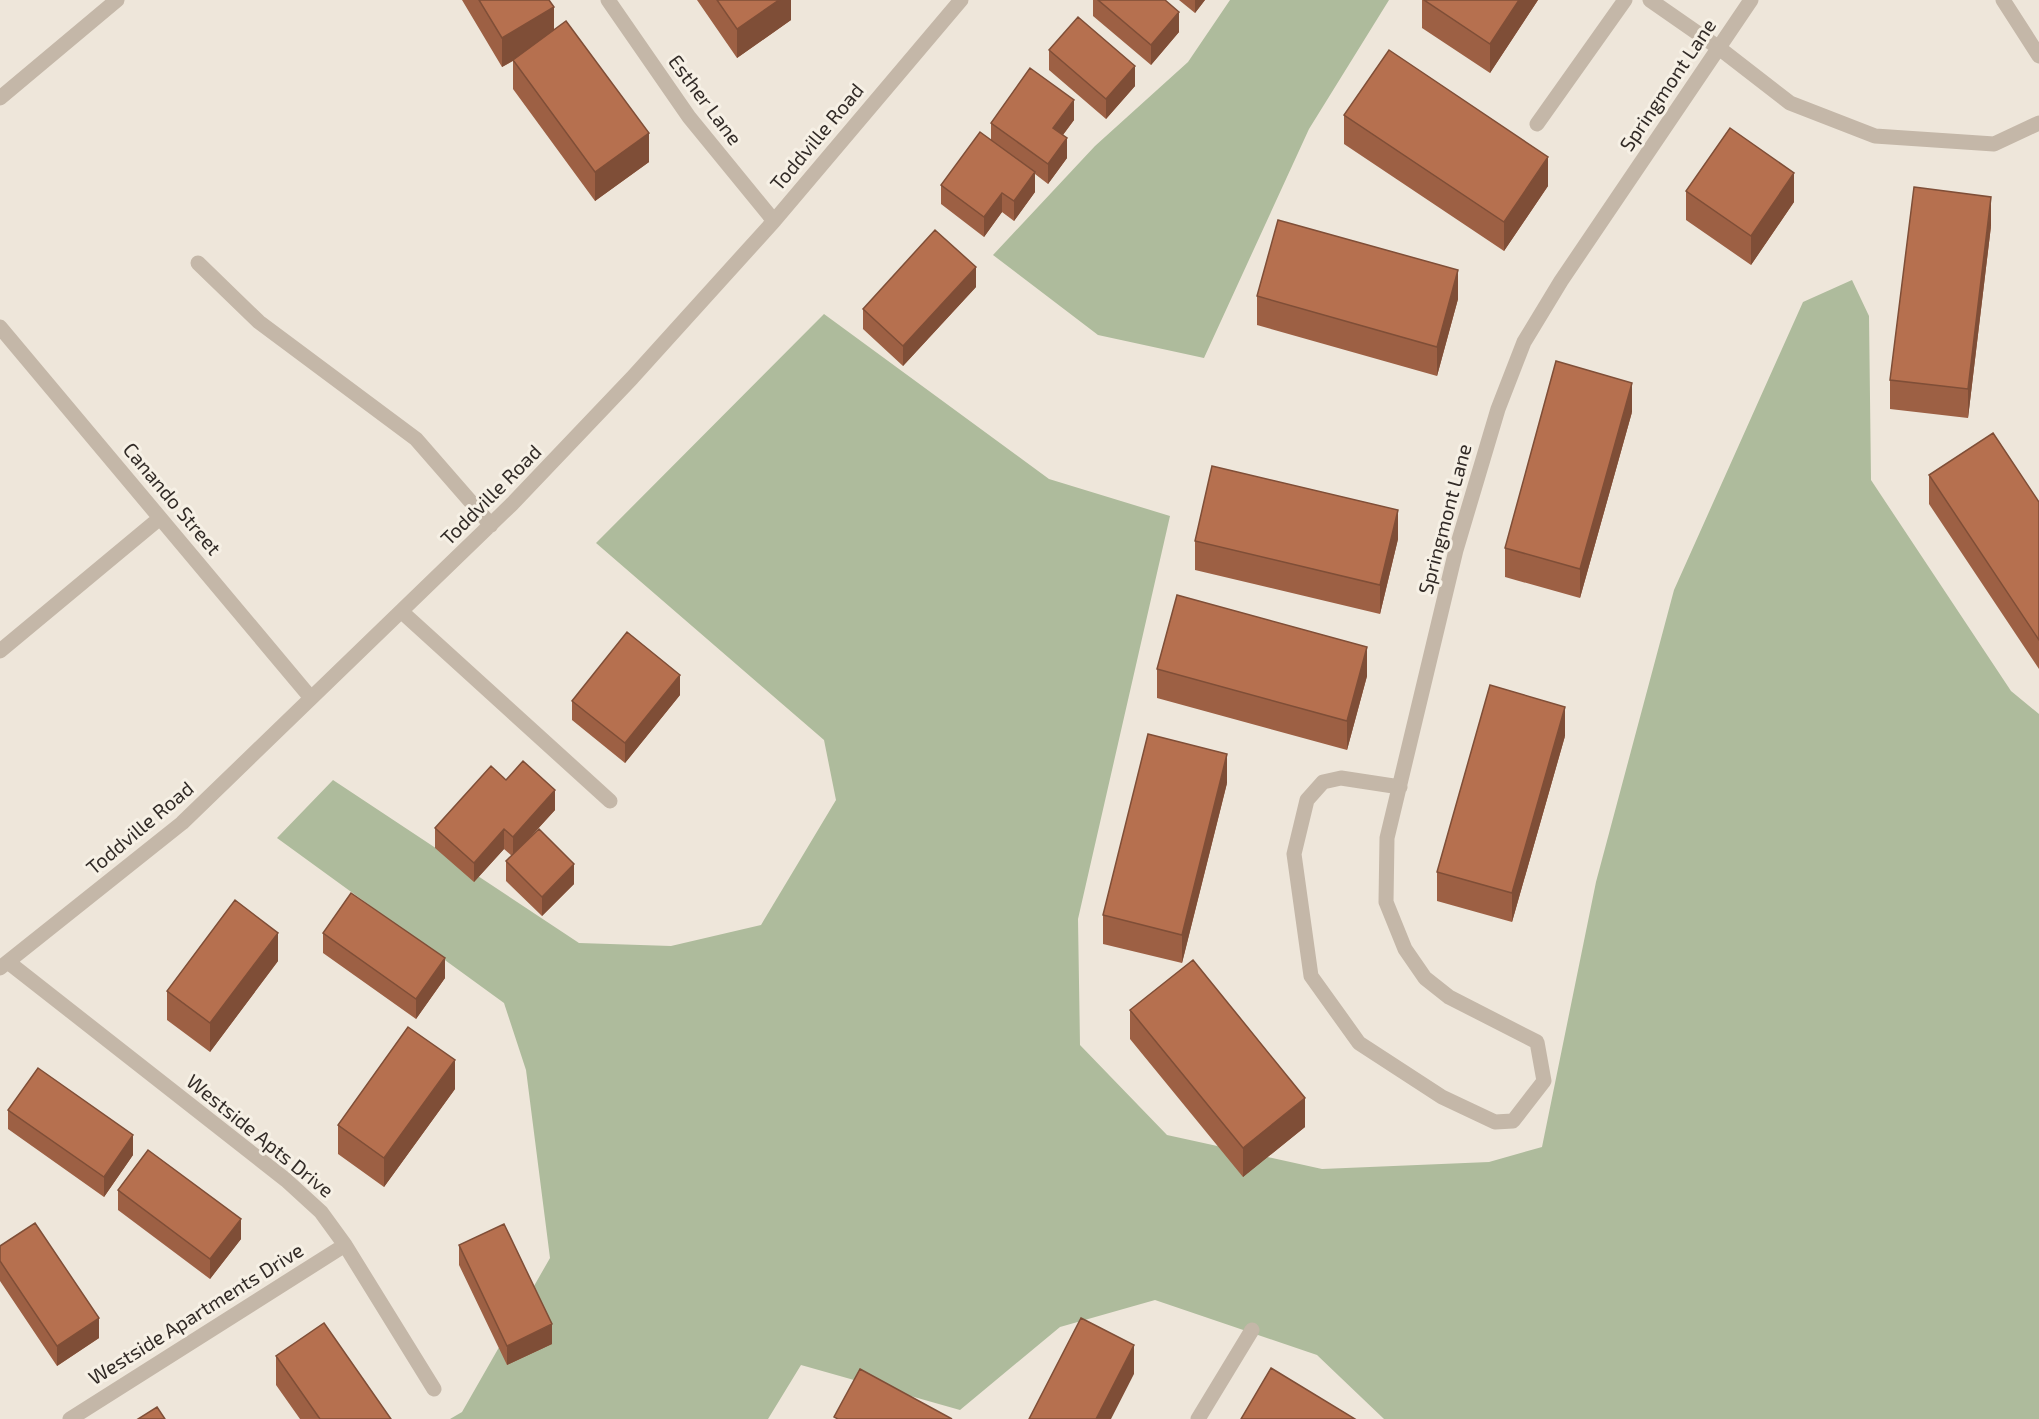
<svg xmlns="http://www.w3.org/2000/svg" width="2039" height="1419" font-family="'Exo 2',sans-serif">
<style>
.green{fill:#aebb9c}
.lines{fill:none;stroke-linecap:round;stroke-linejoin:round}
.minor{stroke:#c4b7a8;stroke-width:15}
.wall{fill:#9d6044}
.shaded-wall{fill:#7f4e37}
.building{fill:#b6704f;stroke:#7f4e37;stroke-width:1.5}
.labels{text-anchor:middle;stroke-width:6;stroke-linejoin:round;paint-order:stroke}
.street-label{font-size:20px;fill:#322b27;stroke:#f6f0e5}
</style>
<rect width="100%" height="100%" fill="#eee6da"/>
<path class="green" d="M1230,0H1389L1309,129L1204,358L1098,335L993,255L1095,146L1188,62Z
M1852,280L1869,316L1871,480L2011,691L2039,714V1419H1384L1317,1355L1155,1300L1060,1327L960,1410L801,1365L768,1419H450L462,1412L550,1258L526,1070L504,1003L277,838L333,780L579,943L671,946L761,925L836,800L824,740L596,543L824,314L1049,479L1170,516L1078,919L1080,1045L1167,1135L1322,1169L1489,1162L1542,1147L1596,882L1674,590L1803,302Z"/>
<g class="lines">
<path class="minor" d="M608,0L689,117L774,221
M1650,0L1719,48L1790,103L1875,136L1994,144L2039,123
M2003,0L2039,56
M0,98L117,0
M1537,124L1625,0
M198,263L259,322L416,439L491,525
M0,327L311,698
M402,612L610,801
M0,651L160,518
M1400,787L1341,778L1323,782L1307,800L1294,854L1311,976L1359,1043L1442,1097L1495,1122L1513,1121L1544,1081L1537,1042L1449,997L1425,978L1405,949L1386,902L1387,838L1456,550L1498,409L1524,342L1561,281L1751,0
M8,962L286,1180L321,1212L345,1245L434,1389
M0,968L182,823L512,504L632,378L774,221L961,0
M70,1419L345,1245
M1198,1419L1252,1330"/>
</g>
<path class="wall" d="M462,0H549L554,30L649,162L595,201L513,89V61L502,67Z
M697,0H791V20L737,58Z
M1093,0H1165L1179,32L1151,65L1093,16Z
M1179,0H1205L1195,13Z
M1422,0H1538L1490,73L1422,28Z
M1049,50L1135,86L1106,119L1049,70Z
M1344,115L1548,186L1504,251L1344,144Z
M1074,120L1063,135L1067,158L1048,184L1035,174V192L1014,221L1002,212L984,237L941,204V185L991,140V123Z
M1686,191L1794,202L1751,265L1686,220Z
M1991,226L1968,418L1890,409V380Z
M976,287L903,366L863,329V309Z
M1257,296L1458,299L1437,376L1257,325Z
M1632,412L1580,598L1505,577V548Z
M1929,475L2039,502V669L1929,504Z
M1398,539L1380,614L1195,570V541Z
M1157,669L1367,676L1347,750L1157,698Z
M680,695L625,763L572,720V701Z
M1565,736L1512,922L1437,901V872Z
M506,780L555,810L524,844L574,884L542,916L506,881V861L512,856L504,849L474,882L435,848V828Z
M1227,783L1182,963L1103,944V915Z
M323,933L445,978L416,1019L323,953Z
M278,961L210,1052L167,1020V991Z
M1130,1010L1305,1127L1243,1177L1130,1039Z
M455,1089L384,1187L338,1154V1125Z
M8,1110L133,1155L104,1197L8,1129Z
M118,1190L241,1239L210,1279L118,1210Z
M459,1245L552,1344L507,1365L459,1265Z
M0,1246L99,1338L57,1366L0,1281Z
M276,1356L391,1419H300L276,1385Z"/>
<path class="shaded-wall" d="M779,0H791V20L737,58V29Z
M1195,0H1205L1195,13Z
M1519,0H1538L1490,73V44Z
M554,7V36L502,67V38Z
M1179,12V32L1151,65V45Z
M1135,66V86L1106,119V99Z
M1074,100V120L1053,148V128Z
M649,133V162L595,201V172Z
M1067,138V158L1048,184V164Z
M1548,157V186L1504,251V222Z
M1035,172V192L1014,221V201Z
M1794,173V202L1751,265V236Z
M1002,193V212L984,237V217Z
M1991,197V226L1968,418V389Z
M976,267V287L903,366V346Z
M1458,270V299L1437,376V347Z
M1632,383V412L1580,598V569Z
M1398,510V539L1380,614V585Z
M1367,647V676L1347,750V721Z
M680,675V695L625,763V743Z
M1565,707V736L1512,922V893Z
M1227,754V783L1182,963V935Z
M555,790V810L513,856V837Z
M504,829V849L474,882V863Z
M574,864V884L542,916V897Z
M278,933V961L210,1052V1023Z
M445,958V978L416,1019V999Z
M455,1060V1089L384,1187V1158Z
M1305,1098V1127L1243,1177V1148Z
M133,1135V1155L104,1197V1177Z
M241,1219V1239L210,1279V1259Z
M99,1318V1338L57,1366V1346Z
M552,1324V1344L507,1365V1346Z
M1134,1345V1374L1111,1419H1096Z"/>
<path class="building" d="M479,0H549L554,7L502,38Z
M717,0H779L737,29Z
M1098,0H1165L1179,12L1151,45Z
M1424,0H1519L1490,44Z
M1078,17L1135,66L1106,99L1049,50Z
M566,21L649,133L595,172L513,60Z
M1389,50L1548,157L1504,222L1344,115Z
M1030,68L1074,100L1053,128L1067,138L1048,164L991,123Z
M1730,128L1794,173L1751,236L1686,191Z
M980,132L1035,172L1014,201L1002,193L984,217L941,185Z
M1914,187L1991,197L1968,389L1890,380Z
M1278,220L1458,270L1437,347L1257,296Z
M935,230L976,267L903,346L863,309Z
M1556,361L1632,383L1580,569L1505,548Z
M1993,433L2039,502V640L1929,475Z
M1212,466L1398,510L1380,585L1195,541Z
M1177,595L1367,647L1347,721L1157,669Z
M627,632L680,675L625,743L572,701Z
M1490,685L1565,707L1512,893L1437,872Z
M1148,734L1227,754L1182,935L1103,915Z
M523,761L555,790L513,837L504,829L474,863L435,828L491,766L506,780Z
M539,829L574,864L542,897L506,861Z
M351,893L445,958L416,999L323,933Z
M235,900L278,933L210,1023L167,991Z
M1193,960L1305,1098L1243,1148L1130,1010Z
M408,1027L455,1060L384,1158L338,1125Z
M38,1068L133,1135L104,1177L8,1110Z
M148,1150L241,1219L210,1259L118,1190Z
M35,1223L99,1318L57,1346L0,1261V1246Z
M504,1224L552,1324L507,1346L459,1245Z
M1081,1318L1134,1345L1096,1419H1029Z
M324,1323L391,1419H320L276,1356Z
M1271,1368L1355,1419H1241Z
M860,1369L952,1419H838L834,1417Z
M157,1407L165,1419H138Z"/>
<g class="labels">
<g class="street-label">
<text transform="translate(1668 85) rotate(-56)" y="7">Springmont Lane</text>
<text transform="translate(705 100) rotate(53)" y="7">Esther Lane</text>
<text transform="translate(817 137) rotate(-50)" y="7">Toddville Road</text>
<text transform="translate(491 495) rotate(-45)" y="7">Toddville Road</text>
<text transform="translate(172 499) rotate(50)" y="7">Canando Street</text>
<text transform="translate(1445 519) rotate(-75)" y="7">Springmont Lane</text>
<text transform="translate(140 828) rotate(-40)" y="7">Toddville Road</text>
<text transform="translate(260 1136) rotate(39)" y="7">Westside Apts Drive</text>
<text transform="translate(196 1314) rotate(-32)" y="7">Westside Apartments Drive</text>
</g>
</g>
</svg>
